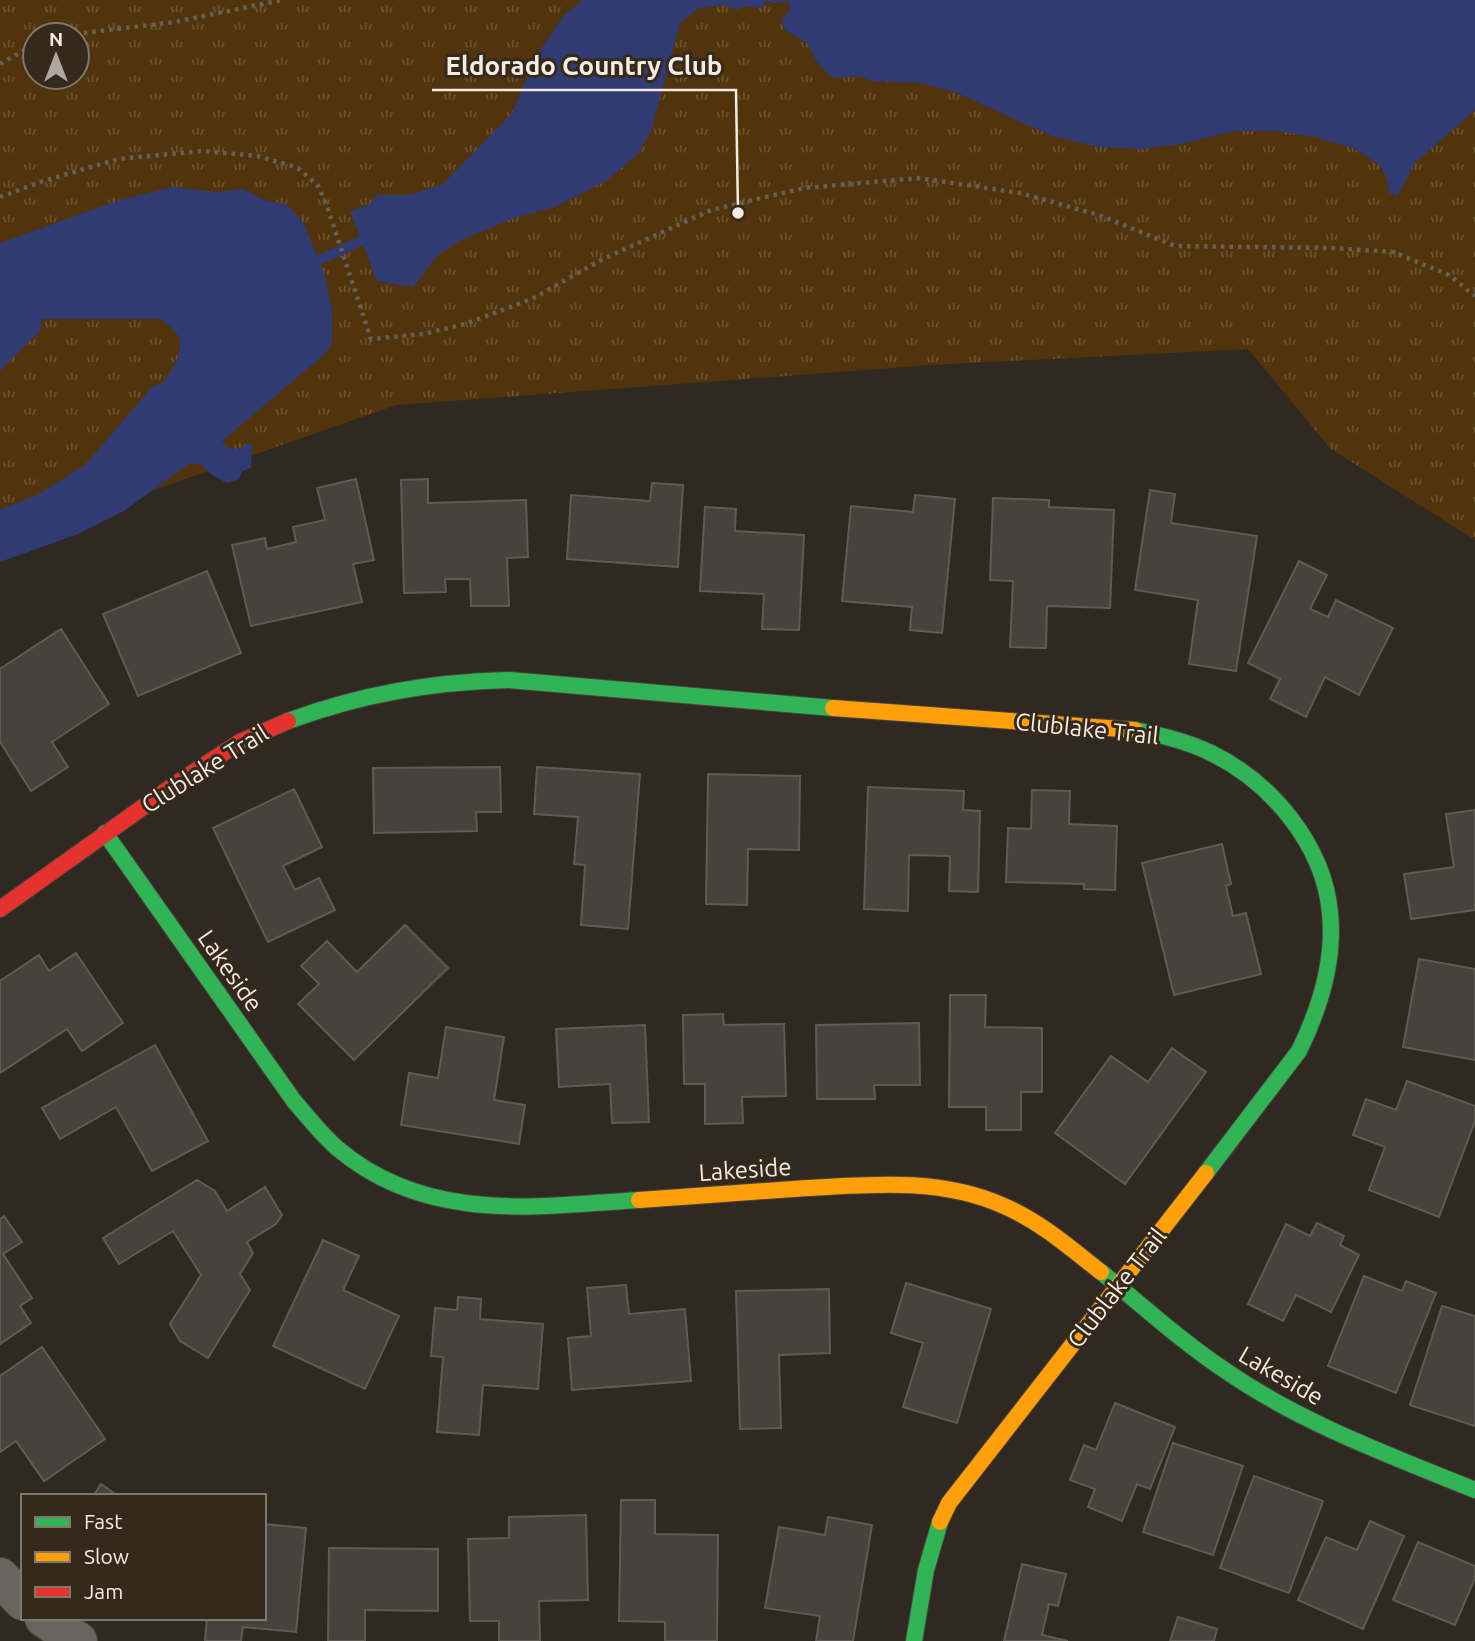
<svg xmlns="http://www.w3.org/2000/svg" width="1475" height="1641" font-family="Ubuntu,sans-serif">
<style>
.grass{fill:url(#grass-tufts);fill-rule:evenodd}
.water{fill:#303b74}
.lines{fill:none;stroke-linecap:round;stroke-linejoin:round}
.stream{stroke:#303b74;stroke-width:10}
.building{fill:#47423c;stroke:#605a55;stroke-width:2}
.street-casing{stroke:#4b463f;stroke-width:40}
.fast-casing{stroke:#4b463f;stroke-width:18}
.slow-casing{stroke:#4b463f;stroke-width:18}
.jam-casing{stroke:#4b463f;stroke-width:18}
.path{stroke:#645f59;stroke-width:4.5;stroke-dasharray:3.5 5;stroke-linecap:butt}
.street{stroke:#6a645f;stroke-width:38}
.fast{stroke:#30b455;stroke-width:16}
.slow{stroke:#ff9f0a;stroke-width:16}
.jam{stroke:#e5322d;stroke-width:16}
.labels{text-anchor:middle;stroke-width:6;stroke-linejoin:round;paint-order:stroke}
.street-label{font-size:24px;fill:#f4ece3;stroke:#35291c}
.leader{fill:none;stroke:#f4ece3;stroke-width:2.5}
.callout-dot{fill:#f4ece3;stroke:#35291c;stroke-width:2.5}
.callout-label{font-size:26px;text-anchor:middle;font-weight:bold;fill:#f4ece3;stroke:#35291c;stroke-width:6;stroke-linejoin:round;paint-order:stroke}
</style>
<defs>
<pattern id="grass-tufts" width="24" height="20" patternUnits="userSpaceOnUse" patternTransform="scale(1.75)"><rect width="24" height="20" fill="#52340c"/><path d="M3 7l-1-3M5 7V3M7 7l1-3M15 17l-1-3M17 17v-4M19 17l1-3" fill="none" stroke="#6c522f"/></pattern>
</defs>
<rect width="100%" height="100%" fill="#2f2922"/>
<path class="grass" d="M0,0H1475V540L1331,449L1248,349L931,365L396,405L0,544ZM35,35H77V77H35Z"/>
<path class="water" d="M583,0H1475V110L1415,163L1397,196L1389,193L1388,182L1381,166L1355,149L1315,137L1277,131H1234L1182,144L1141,149L1099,147L1052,136L955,92L921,83L873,81L857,76L844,78L831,77L817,62L807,43L784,29L782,19L790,9L788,1L773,3L767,1L761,8L744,6L739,10L722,5L697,9L680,23L651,131L637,155L606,181L555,207L514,218L461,240L437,256L413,287L377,281L350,211L369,205L377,195H409L443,184L512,113L536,56L564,15Z
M172,187L216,192L243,189L264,200L288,205L304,224L324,273L332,310V344L326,353L222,441L227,448L238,449L252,442L251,468L242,471L239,479L227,483L212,475L200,464H189L124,511L78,534L0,562V510L39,494L86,464L153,386L163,383C170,373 183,354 180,340C178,332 167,324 161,319H41V330L0,371V243L117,201Z"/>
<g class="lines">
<path class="stream" d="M308,260H319L372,236"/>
</g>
<path class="building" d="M356,479L374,560L353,564L362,602L251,626L232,545L265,538L267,549L296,542L293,527L325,520L317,488Z
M428,479V503L526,500L528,557L507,558L509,606H471L470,579H445L446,592L404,593L401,480Z
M652,483L683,485L678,567L567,559L571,495L650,501Z
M1150,490L1175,494L1171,523L1257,536L1236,671L1189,664L1198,600L1135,590Z
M915,495L955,499L942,633L910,630L912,607L842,601L851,506L913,512Z
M993,498L1049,500V507L1114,510L1110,608L1047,606L1046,648L1010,647L1013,581L990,580Z
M705,507L736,509L735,531L804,535L799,630L762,629L764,594L700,591Z
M1299,561L1327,575L1310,609L1328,617L1336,600L1393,628L1359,695L1325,677L1306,717L1270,699L1280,679L1248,663Z
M207,571L241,653L138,696L103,614Z
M61,629L109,704L52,742L68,767L31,791L0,742V669Z
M500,767L501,812H476L477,831L374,833L373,768Z
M537,767L640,774L628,929L581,925L585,865L574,864L578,817L534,814Z
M708,774L800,776L799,850L748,849L747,905L706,904Z
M868,787L964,791L963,810L980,811L978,892L949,891L950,856L909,855L908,911L864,909Z
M294,789L322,847L283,866L295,890L319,878L335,910L268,942L213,828Z
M1032,790L1070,791L1069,824L1117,826L1115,890L1084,889V884L1006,882L1008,828L1031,829Z
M1475,810V910L1411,919L1404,874L1454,867L1446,814Z
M1222,844L1231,884L1226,886L1233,916L1246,913L1261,974L1174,995L1142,863Z
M405,925L448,968L354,1060L298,1004L319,984L301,966L327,941L357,972Z
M76,953L123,1023L82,1051L67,1029L0,1073V981L39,955L49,971Z
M1419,959L1475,969V1060L1403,1047Z
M950,995H986L985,1027L1042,1028V1092H1021V1130H986V1107H949Z
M723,1014L724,1025L784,1024L786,1096L742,1097L743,1123L705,1124V1084H684L683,1015Z
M919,1023L920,1085H874L875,1099H817L816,1025Z
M645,1025L649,1122L612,1123L610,1084L559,1087L556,1029Z
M446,1027L504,1037L494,1100L525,1105L519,1144L401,1125L409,1073L438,1078Z
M155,1045L208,1141L152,1171L116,1107L60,1139L42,1108Z
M1172,1048L1206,1072L1125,1184L1055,1133L1111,1056L1148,1082Z
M1407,1081L1475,1106V1121L1439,1217L1369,1190L1385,1147L1353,1135L1366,1099L1396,1110Z
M197,1180L215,1191L227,1211L265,1187L282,1215L276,1224L247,1242L253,1253L240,1274L250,1290L208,1358L180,1341L170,1324L201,1275L173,1231L119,1264L103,1238Z
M4,1216L22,1242L3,1254L32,1298L20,1306L31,1323L0,1344V1219Z
M1317,1223L1344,1236L1340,1245L1359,1255L1331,1312L1296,1295L1283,1321L1248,1304L1286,1224L1310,1236Z
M323,1240L359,1256L343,1290L399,1316L365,1389L273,1346Z
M1364,1276L1402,1291L1406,1281L1436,1293L1396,1393L1328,1366Z
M906,1283L991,1309L957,1423L903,1407L923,1343L891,1333Z
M626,1285L629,1314L685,1309L691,1381L572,1390L568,1338L591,1336L587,1288Z
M829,1289L830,1353L779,1355L781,1428L740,1429L736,1291Z
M458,1297L481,1299L480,1319L543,1324L538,1389L483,1385L479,1435L437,1432L443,1357L431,1356L435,1308L457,1310Z
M1442,1306L1475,1316V1426L1410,1405Z
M42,1347L105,1439L44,1481L16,1441L0,1452V1376Z
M1115,1403L1175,1427L1150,1489L1137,1484L1122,1521L1088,1507L1095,1489L1070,1480L1084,1445L1096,1450Z
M1173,1443L1243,1466L1213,1555L1143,1532Z
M1254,1476L1323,1501L1289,1593L1220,1568Z
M101,1484L118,1496H93Z
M621,1500H655V1534L718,1535L717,1641H665V1622L619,1621Z
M586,1515L588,1600L539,1601L540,1641H499V1621H470L468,1539L509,1538V1517Z
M828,1517L872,1525L853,1641H816L820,1616L765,1608L779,1527L825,1535Z
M1370,1521L1404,1536L1363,1629L1298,1600L1326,1537L1357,1550Z
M264,1524L306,1528L296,1632L243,1627L241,1641H205L207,1618H264Z
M1418,1542L1475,1566V1578L1455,1625L1393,1600Z
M329,1548L438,1549V1611L365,1610V1641H328Z
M1022,1564L1066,1574L1058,1606L1049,1604L1042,1635L1068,1641H1004Z
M1178,1617L1217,1629L1214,1641H1170Z"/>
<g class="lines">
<defs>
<path id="street" d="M0,1577L23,1601
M44,1618L78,1641"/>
<path id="fast" d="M288,721C362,694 431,682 509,680L833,708
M1135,730C1161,735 1187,741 1211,753C1271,782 1324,845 1330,913C1335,961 1320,1008 1299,1051L1206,1173
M105,833L294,1101C308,1117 321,1134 337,1148C425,1223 533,1207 639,1200
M1101,1272C1142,1305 1182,1342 1226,1371C1301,1423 1391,1456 1475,1490
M914,1641L926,1570L940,1522"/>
<path id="slow" d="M833,708L1135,730
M639,1200C690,1196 742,1193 793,1189C864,1185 938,1176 1004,1206C1041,1222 1070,1248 1101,1272
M940,1522L949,1503L1206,1173"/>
<path id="jam" d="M0,909L174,785L240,742L288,721"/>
</defs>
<use href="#street" class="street-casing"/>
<use href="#fast" class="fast-casing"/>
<use href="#slow" class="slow-casing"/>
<use href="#jam" class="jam-casing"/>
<path class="path" d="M67,35L175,22L282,0
M0,64L35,44
M0,197L43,181L119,159L202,151L258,156L298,168L318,186L326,203L371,339L423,334L465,324L532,299L601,260L711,210L804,188L919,178L1020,193L1099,215L1175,246L1331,248L1393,252L1449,275L1475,296"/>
<use href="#street" class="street"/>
<use href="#fast" class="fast"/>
<use href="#slow" class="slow"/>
<use href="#jam" class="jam"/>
</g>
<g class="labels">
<g class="street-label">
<text transform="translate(1087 729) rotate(6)" y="8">Clublake Trail</text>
<text transform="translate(205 769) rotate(-32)" y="8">Clublake Trail</text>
<text transform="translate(230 971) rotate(55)" y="8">Lakeside</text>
<text transform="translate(745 1170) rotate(-4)" y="8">Lakeside</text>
<text transform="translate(1117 1288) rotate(-52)" y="8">Clublake Trail</text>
<text transform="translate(1281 1376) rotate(30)" y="8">Lakeside</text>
</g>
</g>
<path class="leader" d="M738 213L736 90H432"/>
<circle class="callout-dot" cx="738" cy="213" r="7"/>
<g class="callout-label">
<text x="584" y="75">Eldorado Country Club</text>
</g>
<rect x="21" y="1494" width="245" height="126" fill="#35291c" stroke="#81776c" stroke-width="2"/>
<rect x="35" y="1517" width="35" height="10" fill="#30b455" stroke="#81776c" stroke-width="2"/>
<text x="84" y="1529" font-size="21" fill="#f4ece3">Fast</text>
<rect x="35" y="1552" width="35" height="10" fill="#ff9f0a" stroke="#81776c" stroke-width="2"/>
<text x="84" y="1564" font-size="21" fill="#f4ece3">Slow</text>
<rect x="35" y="1587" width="35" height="10" fill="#e5322d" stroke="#81776c" stroke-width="2"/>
<text x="84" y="1599" font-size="21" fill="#f4ece3">Jam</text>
<g transform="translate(56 56)"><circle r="33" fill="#35291c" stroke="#81776c" stroke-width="2"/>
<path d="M0-5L12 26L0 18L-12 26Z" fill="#afa89f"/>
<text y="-10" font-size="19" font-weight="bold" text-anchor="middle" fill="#f4ece3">N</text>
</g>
</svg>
